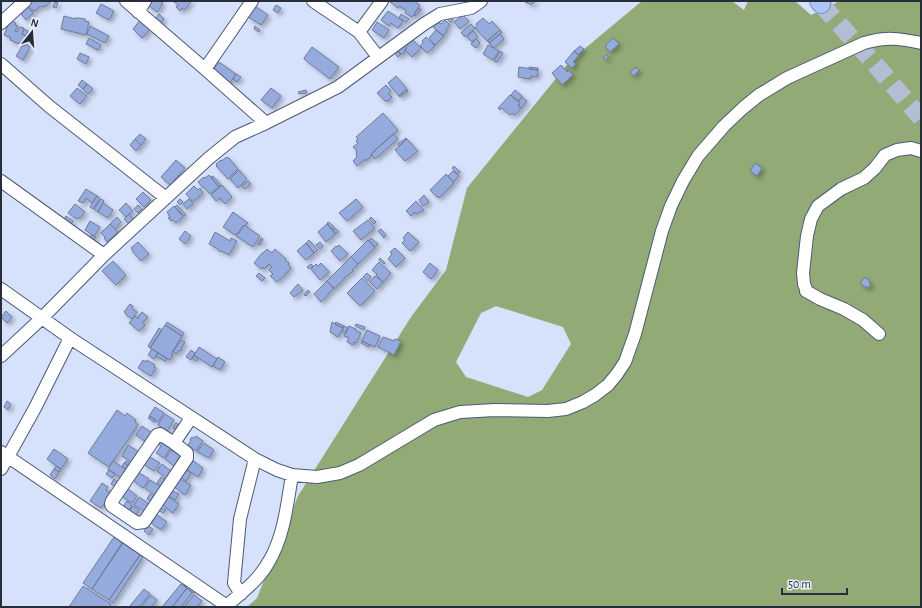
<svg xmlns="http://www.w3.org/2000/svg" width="922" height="608" font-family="'Alegreya Sans',sans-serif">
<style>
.forest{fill:#91aa76;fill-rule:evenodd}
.building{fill:#95aadd;stroke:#6f7b98;filter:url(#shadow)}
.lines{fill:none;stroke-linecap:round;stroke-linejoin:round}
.highway-tunnel{stroke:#b3bdd4;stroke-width:18;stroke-dasharray:18 9;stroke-linecap:butt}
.minor-casing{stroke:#4e5a75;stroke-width:14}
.highway-casing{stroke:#7f90b7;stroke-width:20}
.minor{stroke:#fff;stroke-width:12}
.highway{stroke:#aec5fb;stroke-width:18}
</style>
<defs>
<filter id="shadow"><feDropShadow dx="3" dy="3" stdDeviation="2" flood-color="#0004"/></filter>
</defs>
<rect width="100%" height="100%" fill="#d6e1fb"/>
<path class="forest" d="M642,1H732L744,10L748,1H795L811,15L840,1H921V607H247L257,598L298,496L411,317L446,270L467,188L571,60ZM496,306L563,327L571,344L542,390L528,397L466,377L456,362L481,313Z"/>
<path class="building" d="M30,1H52L46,6L39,7L35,11L34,10L32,11L27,5Z
M147,1H160L163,3L157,12L145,3Z
M173,1H192L184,10L182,8L180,11L176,7L178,5Z
M390,1H414L420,5L412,17L405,13L406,10L399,6L398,8L390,2Z
M525,1H536L531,5L529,3L528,4L527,2L526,3Z
M55,2L58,3L56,8L53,7Z
M101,4L114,11L109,20L96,13Z
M26,5L33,13L26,20L19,11Z
M276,5L281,8L278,13L273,10Z
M255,6L268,15L261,25L247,16Z
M419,8L421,10L415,16L414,15Z
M388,11L403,21L398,28L391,23L389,26L381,20Z
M159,14L164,19L160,24L154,20Z
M401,14L409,19L406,22L399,18Z
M463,15L469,21L460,29L454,22Z
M64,16L75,19V18H78L85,19V21L89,22L86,35L61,29Z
M450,16L453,20L451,23L446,18Z
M483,18L489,24L492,21L500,30L487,41L475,28L477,26L476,24L477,23Z
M10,20L16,23L15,25L18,26L15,31L17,32L20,27L24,28L22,34L26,36V37L27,38L24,44L20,42L19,44L10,40L11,38L4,35Z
M140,20L150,29L143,37L142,38L133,29Z
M445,20L450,25L446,30L447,31L443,36L433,27L438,22L441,24Z
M377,22L389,30L384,38L372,30Z
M471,24L475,28L465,37L461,33Z
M90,26L109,36L105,43L87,34Z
M255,26L260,30L259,32L254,29Z
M24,29L28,31L26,36L22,34Z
M436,30L444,36L435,45L429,38Z
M500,30L502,32L489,43L488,41Z
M473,31L478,37L472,42L467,37Z
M500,34L504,39L494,48L489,43Z
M426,37L435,46L427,53L420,46L423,43L422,41Z
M89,38L101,45L98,50L86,44Z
M613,38L619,44L610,52L605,46Z
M412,39L421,48L412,57L405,50L408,45L407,44Z
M476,39L480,43L476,48L471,44Z
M26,44L30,47L29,48V49L23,60L16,56L23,45L25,46Z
M403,45L407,48L404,51L405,52L401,55L397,50Z
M488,45L499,51L493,60L483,54Z
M580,46L584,49L578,55L574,51Z
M312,47L339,67L330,79L304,59V58Z
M397,50L401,54L398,57L394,52Z
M500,51L503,53L497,62L494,61Z
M574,51L579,55L573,62L576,64L572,68L565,62Z
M80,53L89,57L86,64L77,59Z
M606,55L609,57L605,60L603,58Z
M219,62L236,74L230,83L213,70Z
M561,65L567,72L569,70L573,75L562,85L552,73Z
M519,67L538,70L537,77L531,76L530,79L518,77Z
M529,67L538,68V70L529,69Z
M636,67L639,71L633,76L630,72Z
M236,74L241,77L237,82L233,79Z
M396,76L407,89L399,96L388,83Z
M82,80L87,84L83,89L78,85Z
M87,84L93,89L88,94L83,89Z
M386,85L391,91L388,94L392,97L387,102L386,100L385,101L377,93Z
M77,88L87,96L80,104L70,96Z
M271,88L281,96L272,108L261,100Z
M306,90L307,93L299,94L298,92Z
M406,90L408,91L400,97L399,96Z
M515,90L522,96L519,101L511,95Z
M510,95L520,103L518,106L521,108L515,115L512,113L510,115L502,108L500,110L498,108Z
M522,97L527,101L521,108L518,106L520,103L518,101Z
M383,113L398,130L371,154L372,155L366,161L365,159L357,166L353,161L357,157L356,155L357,154L356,153L357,151L353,147L358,143L356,141L358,139L356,137Z
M140,134L146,139L141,145L135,139Z
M393,134L398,139L375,159L371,154Z
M406,138L407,139L399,146L398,144Z
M135,139L141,145L136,151L130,145Z
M407,139L418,151L405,161L395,150Z
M227,157L228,158H229L238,169L228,179L216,166L217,165L216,164L221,160V161Z
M176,160L185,168L170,185L161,177Z
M755,163L762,168L757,176L750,171Z
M454,166L460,172L457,174L452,168Z
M239,170L247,179L238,188L230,179Z
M453,171L459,176L453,182L448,176Z
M446,174L454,183L439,198L438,196L437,197L430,190Z
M209,175L219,187L210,194L204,187L203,188L198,182L204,177L205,178Z
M213,176L221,185L219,187L211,177Z
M248,181L251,184L245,189L242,186Z
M222,185L232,197L225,204L220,198L216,201L211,195Z
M194,186L198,190L200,188L203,193L193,202L186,194Z
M86,189L97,196L92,203L86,198L83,203L78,201Z
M143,192L151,200L144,207L136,199Z
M424,195L429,202L423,206L419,200Z
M97,196L100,198L93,209L90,207Z
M101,199L104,201L98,212L94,209Z
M180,199L183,202L180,205L177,202Z
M189,199L193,204L187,209L183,204Z
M356,199L363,207L347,221L339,213Z
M416,201L424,210L422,212L420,211L417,214L415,212L411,216L406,211Z
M103,203L113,210L108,218L98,212Z
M126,203L133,211L126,217L119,210Z
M75,204L85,212L80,218L79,217L77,219L68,213Z
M138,205L142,209L138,213L134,209Z
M177,205L186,215L184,216L175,207Z
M174,206L183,217L176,223L173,220L171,221L168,218L170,217L167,212Z
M233,212L248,223L245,226L244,225L238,234L237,233L235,235L223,227Z
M129,214L134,220L129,224L124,219Z
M66,216L73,221L70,226L63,221Z
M117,217L121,222L115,229L110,224Z
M371,217L376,222L374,224L369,219Z
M368,220L375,228L361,240L353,231Z
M90,221L100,227L94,236L85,230Z
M329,222L334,227L332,229L327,223Z
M110,224L118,232L107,242L104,238L105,237L101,233Z
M327,224L335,234L326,242L318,232Z
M244,225L260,236L253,247L236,236Z
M335,228L339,232L336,234L333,230Z
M381,229L386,235L384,238L378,231Z
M185,231L191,236L185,244L179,239Z
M215,232L230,241L231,238L237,241L229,255L222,251L221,252L218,250V249L209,244Z
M408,232L419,242L410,251L402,243L405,240L403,238Z
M92,235L96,237L93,242L89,240Z
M261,238L263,239L260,245L258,244Z
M371,238L378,244L375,247L369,240Z
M309,240L318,250L314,253L306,243Z
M368,240L375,248L358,264L351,257Z
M138,242L149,254L141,261L132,251H133L131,248Z
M320,242L323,246L320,249L316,245Z
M306,243L314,253L306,260L297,251Z
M339,245L348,254L340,261L331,251L336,246L337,247Z
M395,248L405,258L396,267L388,259L392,254L390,252Z
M267,249L272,253L275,249L286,259L285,260L289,263L288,264L291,268L286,273H287L277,282L270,276L273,274L269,270L272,267L269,264L264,269L263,267L261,269L254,263L262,253H263Z
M351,257L358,264L352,270L353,271L344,278H345L334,289L327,281Z
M380,258L385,263L384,264L379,260Z
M113,261L126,275L116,285L102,271Z
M379,262L391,273L390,274L383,282L376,275L377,274L372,270Z
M321,263L329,272L320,280L311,269L316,264L318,266Z
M430,263L438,270L431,279L423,272Z
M311,264L313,266L309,269L307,267Z
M259,273L265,278L262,281L256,276Z
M367,273L371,277L368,281L363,277Z
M375,276L383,282L377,289L370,282Z
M865,277L870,282V287H865L860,283Z
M362,278L375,291L360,306L347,293Z
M327,281L334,288L321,302L314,294Z
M298,284L303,290L294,297L290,293Z
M308,290L310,292L306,296L304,295Z
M130,304L133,306L132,308L137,312L132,319L126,315V314L124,312Z
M6,311L12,317L7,323L1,317Z
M142,312L148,317L144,321H143L142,322L145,325L139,331L129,323L135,316L138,319L139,318L138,317Z
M167,322L184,333L182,336L165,325Z
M332,322L343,328L338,337L330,332Z
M336,322L344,326L343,328L335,324Z
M356,324L365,327L364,330L355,326Z
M165,325L182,336L171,354L173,355L170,360L150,348Z
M344,326L348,328L346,333L342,331Z
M349,326L356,329L355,330L361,333L356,343L354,342L353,345L347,342L349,338L344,336Z
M159,328L162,330L150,348L148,346Z
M367,330L380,336L375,347L362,341Z
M383,337L394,341L395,339L401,341L394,355L378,347Z
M181,340L185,342L181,348L182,349L181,351L179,350L177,354L173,352Z
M362,341L370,345L369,347L361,343Z
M199,347L217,359L212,367L194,355Z
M152,349L158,353L154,359L148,355Z
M191,350L195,353L191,360L186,357Z
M158,353L167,359L165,361L156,356Z
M194,355L198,358L196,361L192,358Z
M218,357L225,362L220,370L213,366Z
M143,360L146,362L147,360L155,365L154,367L156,368L151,376L138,368Z
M7,401L11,404L8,410L4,407Z
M155,407L164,413L158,422L149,416Z
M117,410L125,416L127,413L136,420L135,422L138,425L109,467L88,453Z
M165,414L174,420L167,431L158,425Z
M150,416L156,420L154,422L148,418Z
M176,423L181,426L178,431L173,428Z
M142,426L152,433L146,442L136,435Z
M196,436L203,441L196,451L188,445L191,440L190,439L192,437L194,438Z
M160,441L171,447L164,458L156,453L161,446L158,444Z
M204,443L214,450L209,458L197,452Z
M128,445L139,452L132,463L122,456Z
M54,449L68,459L61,469L47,459Z
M171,450L181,456L174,466L165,459Z
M148,456L160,463L154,471L143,464Z
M192,460L203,468L198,477L186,469Z
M113,461L126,470L121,478L108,469Z
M126,461L132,465L130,467L124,463Z
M124,463L130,467L128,470L122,466Z
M162,464L171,471L168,480L157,471Z
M56,466L61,470L60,472L54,469Z
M54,469L59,472L55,479L50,475Z
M185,469L191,473L186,481L180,477Z
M109,470L115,474L112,478L106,474Z
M138,472L149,479L143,488L132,480Z
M161,477L167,481L163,487L157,483Z
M114,479L119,483L116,488L111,484Z
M180,479L191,485L185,495L174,487Z
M150,480L161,487L155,496L145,488Z
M102,483L108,487L106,490L110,493L108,496L109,497L101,508L90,501Z
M127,488L137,496L132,503L121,496Z
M173,491L179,494L175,500L169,496Z
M150,494L155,498L152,502L147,499Z
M168,496L179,504L173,513L163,506L164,504H163Z
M139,497L151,505L146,512L134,505Z
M127,501L132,505L129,510L123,507Z
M133,506L139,510L136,515L129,511Z
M160,507L166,510L163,513L158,510Z
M156,514L167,522L161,530L151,523Z
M148,526L153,529L149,535L144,531Z
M114,537L122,543L92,589L83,583Z
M123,543L140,555L109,600L92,589Z
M140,555L143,557L113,603L109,600Z
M181,584L187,588L172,607H162Z
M186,584L195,591L193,593L184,586Z
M83,586L111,604L109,607H69Z
M187,588L192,593L181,607H172Z
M144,589L150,594L139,607H129Z
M151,595L157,600L151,607H141Z
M194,595L202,601L197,607H184Z"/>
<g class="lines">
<path class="highway-tunnel" d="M821,4L874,63L921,118"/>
<defs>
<path id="minor" d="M126,1L205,69L266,123
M313,1L359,32L378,57
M138,12L145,1
M1,23L25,1
M359,32L382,1
M1,64L50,107L166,198
M205,69L252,1
M1,181L104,255
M1,289L70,338L255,459L277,470L292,475L317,477L340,473L359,465L434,420L460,412L495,410L548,411L566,409L583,402L595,395L608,385L617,374L625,362L635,334L662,231L671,206L683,181L698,156L724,126L743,108L759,95L787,78L864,43C886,37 898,38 921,43
M879,334L863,320L844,309L820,299L806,291V289L804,284L803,273L807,236L811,219L818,206L841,189L864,178L875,168L885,155L897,150L911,148L921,151
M1,356L42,318L104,255L209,158L235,137L266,123L338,87L424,24L440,14L471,8L481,1
M174,443L187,453V458L144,522L137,523L112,506L111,504L112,501L157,435L160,434L174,443L191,418
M1,452L227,606
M1,469L35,408L70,338
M241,594L234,583L240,519L255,459
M225,607C241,593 258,581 268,563C284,537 287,505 292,475"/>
<path id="highway" d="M819,1L821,4"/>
</defs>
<use href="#minor" class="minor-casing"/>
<use href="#highway" class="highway-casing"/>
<use href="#minor" class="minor"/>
<use href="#highway" class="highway"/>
</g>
<rect width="922" height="608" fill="none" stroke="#282d3a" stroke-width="4"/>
<g transform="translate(32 32) rotate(17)" stroke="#e8eefc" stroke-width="3" paint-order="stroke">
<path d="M0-3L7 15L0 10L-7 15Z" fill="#282d3a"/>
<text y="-6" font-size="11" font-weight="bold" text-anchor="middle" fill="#282d3a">N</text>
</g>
<path d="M782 588v6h65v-6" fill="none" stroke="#282d3a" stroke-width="2"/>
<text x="788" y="588" font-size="12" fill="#282d3a" stroke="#e8eefc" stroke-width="3" paint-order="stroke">50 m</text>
</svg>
